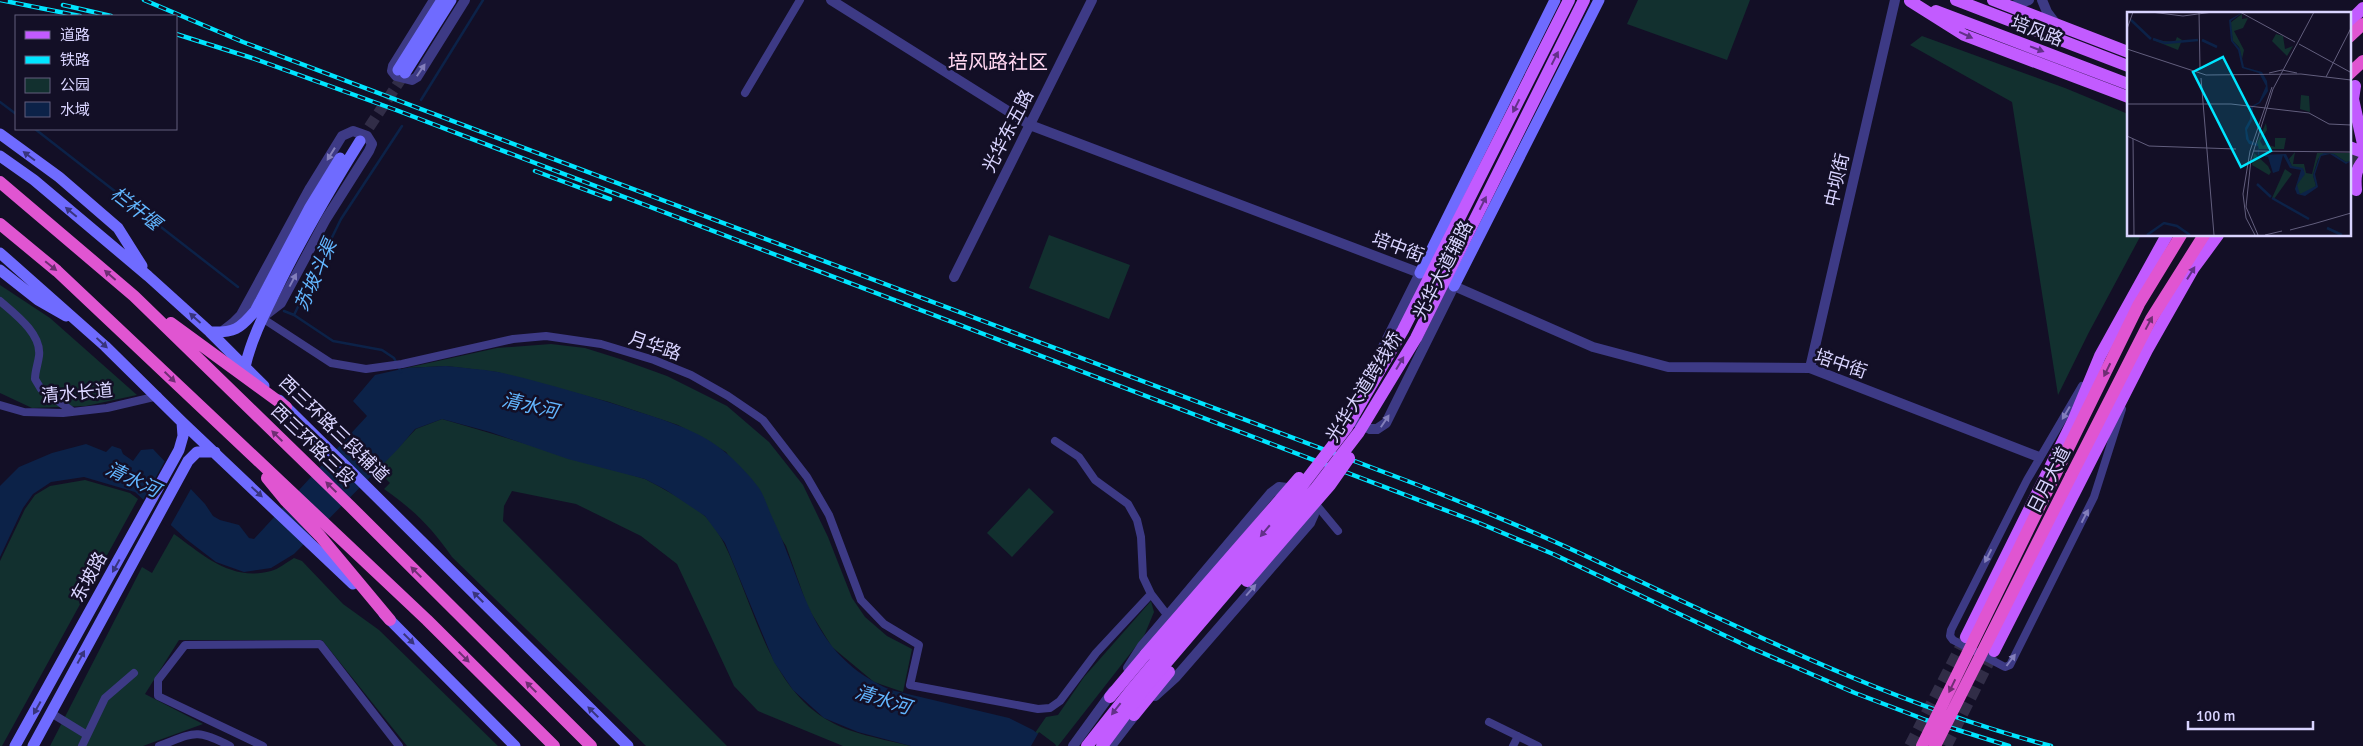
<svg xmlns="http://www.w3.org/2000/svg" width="2363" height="746" font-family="Signika,'Noto Sans SC',sans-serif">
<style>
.green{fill:#12302f}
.water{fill:#0c2248}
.pier{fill:#130f26}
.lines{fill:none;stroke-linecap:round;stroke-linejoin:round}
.stream{stroke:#0c2248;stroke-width:2.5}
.secondary-tunnel{stroke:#312d47;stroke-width:11;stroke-dasharray:11 5.5;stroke-linecap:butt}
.primary-tunnel{stroke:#312d47;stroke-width:12;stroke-dasharray:12 6;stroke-linecap:butt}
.minor{stroke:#3d3a85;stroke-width:8}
.tertiary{stroke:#3d3a85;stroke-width:10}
.secondary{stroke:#6f6bff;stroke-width:11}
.primary{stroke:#c25bff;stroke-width:12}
.trunk{stroke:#e055d1;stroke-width:12}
.rail-casing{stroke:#00e5ff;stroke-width:4.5}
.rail{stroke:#130f26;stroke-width:2.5;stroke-dasharray:8;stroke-linecap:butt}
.primary-bridge{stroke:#c25bff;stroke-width:12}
.trunk-bridge{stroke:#e055d1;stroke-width:12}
.oneway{fill:#623188}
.oneway2{fill:#837fbc}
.oneway3{fill:#38347d}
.oneway4{fill:#6f2e73}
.labels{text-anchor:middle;stroke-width:5;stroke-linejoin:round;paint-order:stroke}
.street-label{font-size:18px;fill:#d9d4ff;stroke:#130f26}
.water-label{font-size:19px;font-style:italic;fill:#62b6ff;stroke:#130f26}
.quarter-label{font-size:20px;fill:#ffd6f0;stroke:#130f26}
.inset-river{fill:none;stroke:#0c2248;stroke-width:2.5}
.inset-road{fill:none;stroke:#625e7d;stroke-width:1}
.view{fill:#00e5ff;fill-opacity:0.15;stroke:#00e5ff;stroke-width:2.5}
.inset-edge{fill:none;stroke:#d9d4ff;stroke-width:2.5}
</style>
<rect width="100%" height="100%" fill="#130f26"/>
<path class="green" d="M1638,0H1750L1727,60L1627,24Z
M1922,36L2065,88L2128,114V235H2141L2088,334L2058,395L2012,102L1910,45Z
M1049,235L1130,265L1109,319L1029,288Z
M0,285L50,318L137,395L86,406L32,408L0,393Z
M551,344L585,348L620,359L667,376L727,406L769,442L803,485L828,537L852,598L865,617L887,636L912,649L903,692L874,682L832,647L808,608L786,546L726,452L678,425L609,402L497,372L446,366L406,368L497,348Z
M442,419L645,479C660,487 694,505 706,517C721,533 729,553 737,573C758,624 775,687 824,718C849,734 883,739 911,746H843L758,711L734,686L677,564L641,536L576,504L512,491L504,506L503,521L727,746H646L452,557C432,528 413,509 384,489L390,483L377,470L416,429Z
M85,480L130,493L138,499L2,746H0V561L25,509L35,495L50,486Z
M1029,488L1054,512L1012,557L987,533Z
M174,534C203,555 232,582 271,571C279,569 287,562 294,558L302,561L343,604L379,630L498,746H407L322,640H179L145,694L203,724L143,746H50L142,567L152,573Z
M1151,601L1154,612L1144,636L1058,746H1026L1046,717L1058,715L1084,677Z"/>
<path class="water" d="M446,366C463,368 481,369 498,372C543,382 589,396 633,410C664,420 699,430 725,452C736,461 750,476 759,488C765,497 768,509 773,519C806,589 810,655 891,690L1009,718L1033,730L1054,746H911L858,732L824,718L793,690L774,662L725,543L705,516L666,490L645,479L568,459L490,432L442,419L415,429L398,449L294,554L271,568L244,572L216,562L186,539L135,492L84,477L51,482L33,494L23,508L0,557V486L19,467L52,453L86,444L106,452L112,446L121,449L123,454L133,461L141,450L153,449L205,504L213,516L220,520L239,525L249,538L254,539L367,416L353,401L375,375L406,368Z"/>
<path class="pier" d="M166,459L192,487L169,528L142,502Z
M1039,732L1055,744L1056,746H1031Z"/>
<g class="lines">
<path class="stream" d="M421,100L483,0
M0,102L16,114
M35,129L238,287
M284,311L294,315
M401,372L394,358L382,350L333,341L294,315L341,219L402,126"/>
<path class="secondary-tunnel" d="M360,141L405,73"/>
<path class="primary-tunnel" d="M2349,158L2363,165
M1910,746L1966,637
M1946,746L1994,651"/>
<path class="minor" d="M745,93L800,0
M0,301C15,314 42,334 39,356C38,364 35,371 35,379L41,389L72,411
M262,318L331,363L366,369L402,364L513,339L546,336L601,344L654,360L691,375L728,396L763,420L807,477L829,515L861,600L884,624L919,645L910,685L1038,709L1050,708L1060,701L1096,653L1151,594
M2082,386L2027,480L1951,630L1950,636L1953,640L2005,667L2010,665L2094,497L2122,409
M0,405L24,412L63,413L107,408L158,396
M1055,441L1079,457L1095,480L1128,504L1137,520L1141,537L1143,577L1151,594L1168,616
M1314,502L1338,531
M51,713L87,735
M1489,722L1538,746
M82,746L105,698L134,673
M159,746C194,733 195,728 230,746
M263,746L158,696V680L185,645L320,644L399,746
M1513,746L1518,736"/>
<path class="tertiary" d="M434,0L393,66L392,71L396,76L412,80L417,77L465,0
M831,0L1030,125L1454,286L1593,347L1668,367L1810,368L2039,457
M2042,0L2047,12L2056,24
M2010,7L2029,0
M1420,273L1375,363L1348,412L1350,419L1370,429H1377L1386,423L1454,286
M954,277L1092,0
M224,330L233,323L241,315L310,188L342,136L353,131L367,136L372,144L369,151L326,219L281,303L264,316
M1810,368L1895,0
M1128,668L1142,646L1271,493L1279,487L1296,489
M1155,696L1176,677L1310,523L1314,514L1313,502
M1073,746L1113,691
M1111,746L1138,711"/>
<path class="secondary" d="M398,70L442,0
M405,73L451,0
M0,134L59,177L118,228L142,266
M0,156L34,180L148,276L210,332L264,386
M0,253L105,346L182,422L353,584
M0,270L38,300L66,316
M1420,273L1555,0
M1454,286L1599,0
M210,332C234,333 240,329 255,311L310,207L340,158
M245,367C252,336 267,309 281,280C305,232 332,186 360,141
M279,400L628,746
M384,614L515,746
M15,746L179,450L183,436L182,422
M33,746L188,461L197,452H215"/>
<path class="primary" d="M1956,0L2128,66
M1993,0L2128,52
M1910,1L1964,35L2128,97
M1936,11L2128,84
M2349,22L2363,8
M2355,86L2353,99L2363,144
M2349,147L2363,152
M2356,190C2355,178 2355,171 2363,161
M1966,637L2073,421L2100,356L2167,235
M1994,651L2147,350L2193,269L2218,235
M1110,697L1146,654
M1134,715L1169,672"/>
<path class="trunk" d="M2349,37L2363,24
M2349,74L2363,61
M0,182L134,296L349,505L591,746
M0,224L57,271L427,620L554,746
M171,323L286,407
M2058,469L2139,304L2181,235
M2071,476L2151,319L2204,235
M267,478L285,500L320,536L390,620"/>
<defs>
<path id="rail" d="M0,0L80,16
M144,0L243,42L1418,485C1471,506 1523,527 1575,551C1731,623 1884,702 2051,746
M63,5L111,16
M176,34L252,58L396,110L1479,523L1553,554L1749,647L1855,693L1926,720L2009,746
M535,171L610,199"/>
</defs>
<use href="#rail" class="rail-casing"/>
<use href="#rail" class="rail"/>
<path class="primary-bridge" d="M1247,581L1330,485L1349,458
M1146,654L1299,478
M1087,746L1133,688L1298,491L1347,427L1403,330L1569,0
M1102,746L1148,684L1316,488L1359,432L1416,338L1584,0"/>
<path class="trunk-bridge" d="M1922,746L2058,469
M1935,746L2071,476"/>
</g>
<defs><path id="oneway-solid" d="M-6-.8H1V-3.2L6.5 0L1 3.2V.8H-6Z" transform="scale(1.25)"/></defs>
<g class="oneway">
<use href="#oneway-solid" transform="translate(1966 35) rotate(25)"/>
<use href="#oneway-solid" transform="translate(2037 49) rotate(21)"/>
<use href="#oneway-solid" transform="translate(1555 58) rotate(-63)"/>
<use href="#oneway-solid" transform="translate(1516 106) rotate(117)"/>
<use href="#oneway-solid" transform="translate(1483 203) rotate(-63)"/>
<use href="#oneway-solid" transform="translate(2191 273) rotate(-58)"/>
<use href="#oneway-solid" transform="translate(1400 363) rotate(-59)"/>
<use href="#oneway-solid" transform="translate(1265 531) rotate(130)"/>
<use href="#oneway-solid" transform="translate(1116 709) rotate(128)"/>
</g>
<g class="oneway2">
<use href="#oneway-solid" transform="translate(421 70) rotate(-56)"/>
<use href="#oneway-solid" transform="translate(331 154) rotate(122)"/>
<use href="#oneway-solid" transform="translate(293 280) rotate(-62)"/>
<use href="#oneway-solid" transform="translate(2066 413) rotate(121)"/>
<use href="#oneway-solid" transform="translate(1385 421) rotate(-56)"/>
<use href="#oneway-solid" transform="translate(2085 516) rotate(-63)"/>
<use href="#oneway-solid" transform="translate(1988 556) rotate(117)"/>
<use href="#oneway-solid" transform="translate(1251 590) rotate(-49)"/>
<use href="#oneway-solid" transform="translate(2011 660) rotate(-53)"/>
</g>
<g class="oneway3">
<use href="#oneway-solid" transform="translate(29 156) rotate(-143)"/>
<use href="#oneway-solid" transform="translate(71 212) rotate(-140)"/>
<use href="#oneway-solid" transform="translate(195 318) rotate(-138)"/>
<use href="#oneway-solid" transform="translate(102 343) rotate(43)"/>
<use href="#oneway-solid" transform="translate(257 492) rotate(43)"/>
<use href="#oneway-solid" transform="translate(116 566) rotate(119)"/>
<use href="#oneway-solid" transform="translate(478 597) rotate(-135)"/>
<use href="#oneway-solid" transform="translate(409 639) rotate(45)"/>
<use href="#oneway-solid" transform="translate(81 657) rotate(-61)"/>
<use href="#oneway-solid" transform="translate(37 708) rotate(119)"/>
<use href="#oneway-solid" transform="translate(593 712) rotate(-135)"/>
</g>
<g class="oneway4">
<use href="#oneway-solid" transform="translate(51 266) rotate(39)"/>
<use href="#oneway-solid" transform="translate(110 275) rotate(-139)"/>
<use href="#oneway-solid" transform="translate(2149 323) rotate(-62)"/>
<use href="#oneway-solid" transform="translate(2107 370) rotate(116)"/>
<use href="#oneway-solid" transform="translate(170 377) rotate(44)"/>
<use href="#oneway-solid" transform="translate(277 436) rotate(-136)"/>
<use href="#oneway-solid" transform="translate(331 487) rotate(-136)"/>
<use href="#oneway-solid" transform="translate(416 572) rotate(-135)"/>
<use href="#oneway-solid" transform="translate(464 657) rotate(45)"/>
<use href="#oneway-solid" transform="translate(1952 686) rotate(116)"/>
<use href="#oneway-solid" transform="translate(531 687) rotate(-135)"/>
</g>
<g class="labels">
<g class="street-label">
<text transform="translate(2037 31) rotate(21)" y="6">培风路</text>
<text transform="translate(1008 131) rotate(-63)" y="6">光华东五路</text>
<text transform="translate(1837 180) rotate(-77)" y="6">中坝街</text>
<text transform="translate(1398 247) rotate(21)" y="6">培中街</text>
<text transform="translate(1443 270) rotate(-63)" y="6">光华大道辅路</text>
<text transform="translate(655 346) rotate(19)" y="6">月华路</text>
<text transform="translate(1841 364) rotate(19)" y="6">培中街</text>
<text transform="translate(1364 387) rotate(-58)" y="6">光华大道跨线桥</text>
<text transform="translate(77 393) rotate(-5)" y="6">清水长道</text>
<text transform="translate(334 429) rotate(44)" y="6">西三环路三段辅道</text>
<text transform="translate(313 445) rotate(44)" y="6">西三环路三段</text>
<text transform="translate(2049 480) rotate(-63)" y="6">日月大道</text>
<text transform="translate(89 577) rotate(-61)" y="6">东坡路</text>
</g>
<g class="water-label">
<text transform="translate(136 208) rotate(38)" y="7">栏杆堰</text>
<text transform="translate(315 275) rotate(-66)" y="7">苏坡斗渠</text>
<text transform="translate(530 405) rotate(13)" y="7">清水河</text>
<text transform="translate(133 479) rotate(25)" y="7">清水河</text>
<text transform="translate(883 699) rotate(17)" y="7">清水河</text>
</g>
<g class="quarter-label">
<text x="998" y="69">培风路社区</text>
</g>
</g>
<g transform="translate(2127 12)">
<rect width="224" height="224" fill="#130f26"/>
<path d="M115,2V7L121,6L116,16L107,19L117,38L115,47L112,35L106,29L103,11ZM149,22L156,24L158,37L166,34L160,44L145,29ZM50,25L55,28L51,38L26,28L48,30ZM174,83L182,84L183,100L173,97ZM139,111L140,118L133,129L136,134L139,132L148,135V126H159L157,137H132L130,131ZM168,140L166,152H177L179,161L185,162L190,141H224V149L219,150L207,142L197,141L191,147L186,163L189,174L176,183L171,181L170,173L177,158L165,155L162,147ZM127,141L141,154L144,160L142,163L125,153ZM158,157L165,162L147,187L145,186Z" fill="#12302f"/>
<path d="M116,0L104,9L106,29L113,37L117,55L135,60L140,69L141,79L133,91L126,95V107L120,118L122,128L131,132L132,143L159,142L165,154L176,156L178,162L170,173L173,182L189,174L186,163L193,143L197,141L207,142L219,150L224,149L219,152L203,142L194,144L188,162L191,175L178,184L170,182L168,177L174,158L163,156L156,143L152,159L146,161L141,145L131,143V134L122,132L119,127L118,116L123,107V95L132,90L139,74L132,61L115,56L111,38L104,29L102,8Z" fill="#0c2248"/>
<path class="inset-river" d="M4,8L24,27M26,27L38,31L71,28M75,28L90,35M130,172L144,185M145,186L182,207M200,216L215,223M20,223L37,211L50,214L63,223"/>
<path class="inset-road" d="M24,0L56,4L86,0M72,0L73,57M113,0L168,30M0,17L6,0M172,32L223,60M0,37L79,63L174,62L224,68M142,61L155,58L170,61M199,65L224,16M74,66L87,223M0,92H104L182,101L202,112L224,113M0,124L22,134L109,137M6,127L7,223M127,139L224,140M186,212L224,201M163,218L186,212M128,223L119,206L116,182L123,139L145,75M131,223L119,195L124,147L146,77L187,0M138,223L155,219"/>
<path class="view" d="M96,45L144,139L114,155L66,60Z"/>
<rect width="224" height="224" class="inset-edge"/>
</g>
<rect x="15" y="15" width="162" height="115" fill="#130f26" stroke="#625e7d"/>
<rect x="25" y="31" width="25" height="8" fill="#c25bff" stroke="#625e7d"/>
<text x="60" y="40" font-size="15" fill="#d9d4ff">道路</text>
<rect x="25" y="56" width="25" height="8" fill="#00e5ff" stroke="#625e7d"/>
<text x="60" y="65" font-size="15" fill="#d9d4ff">铁路</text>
<rect x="25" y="78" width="25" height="15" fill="#12302f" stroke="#625e7d"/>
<text x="60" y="90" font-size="15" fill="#d9d4ff">公园</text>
<rect x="25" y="102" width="25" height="15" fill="#0c2248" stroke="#625e7d"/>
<text x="60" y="115" font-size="15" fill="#d9d4ff">水域</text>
<path d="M2188 721v8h125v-8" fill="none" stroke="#d9d4ff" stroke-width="2.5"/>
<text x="2196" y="721" font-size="15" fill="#d9d4ff" stroke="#130f26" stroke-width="4" paint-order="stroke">100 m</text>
</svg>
